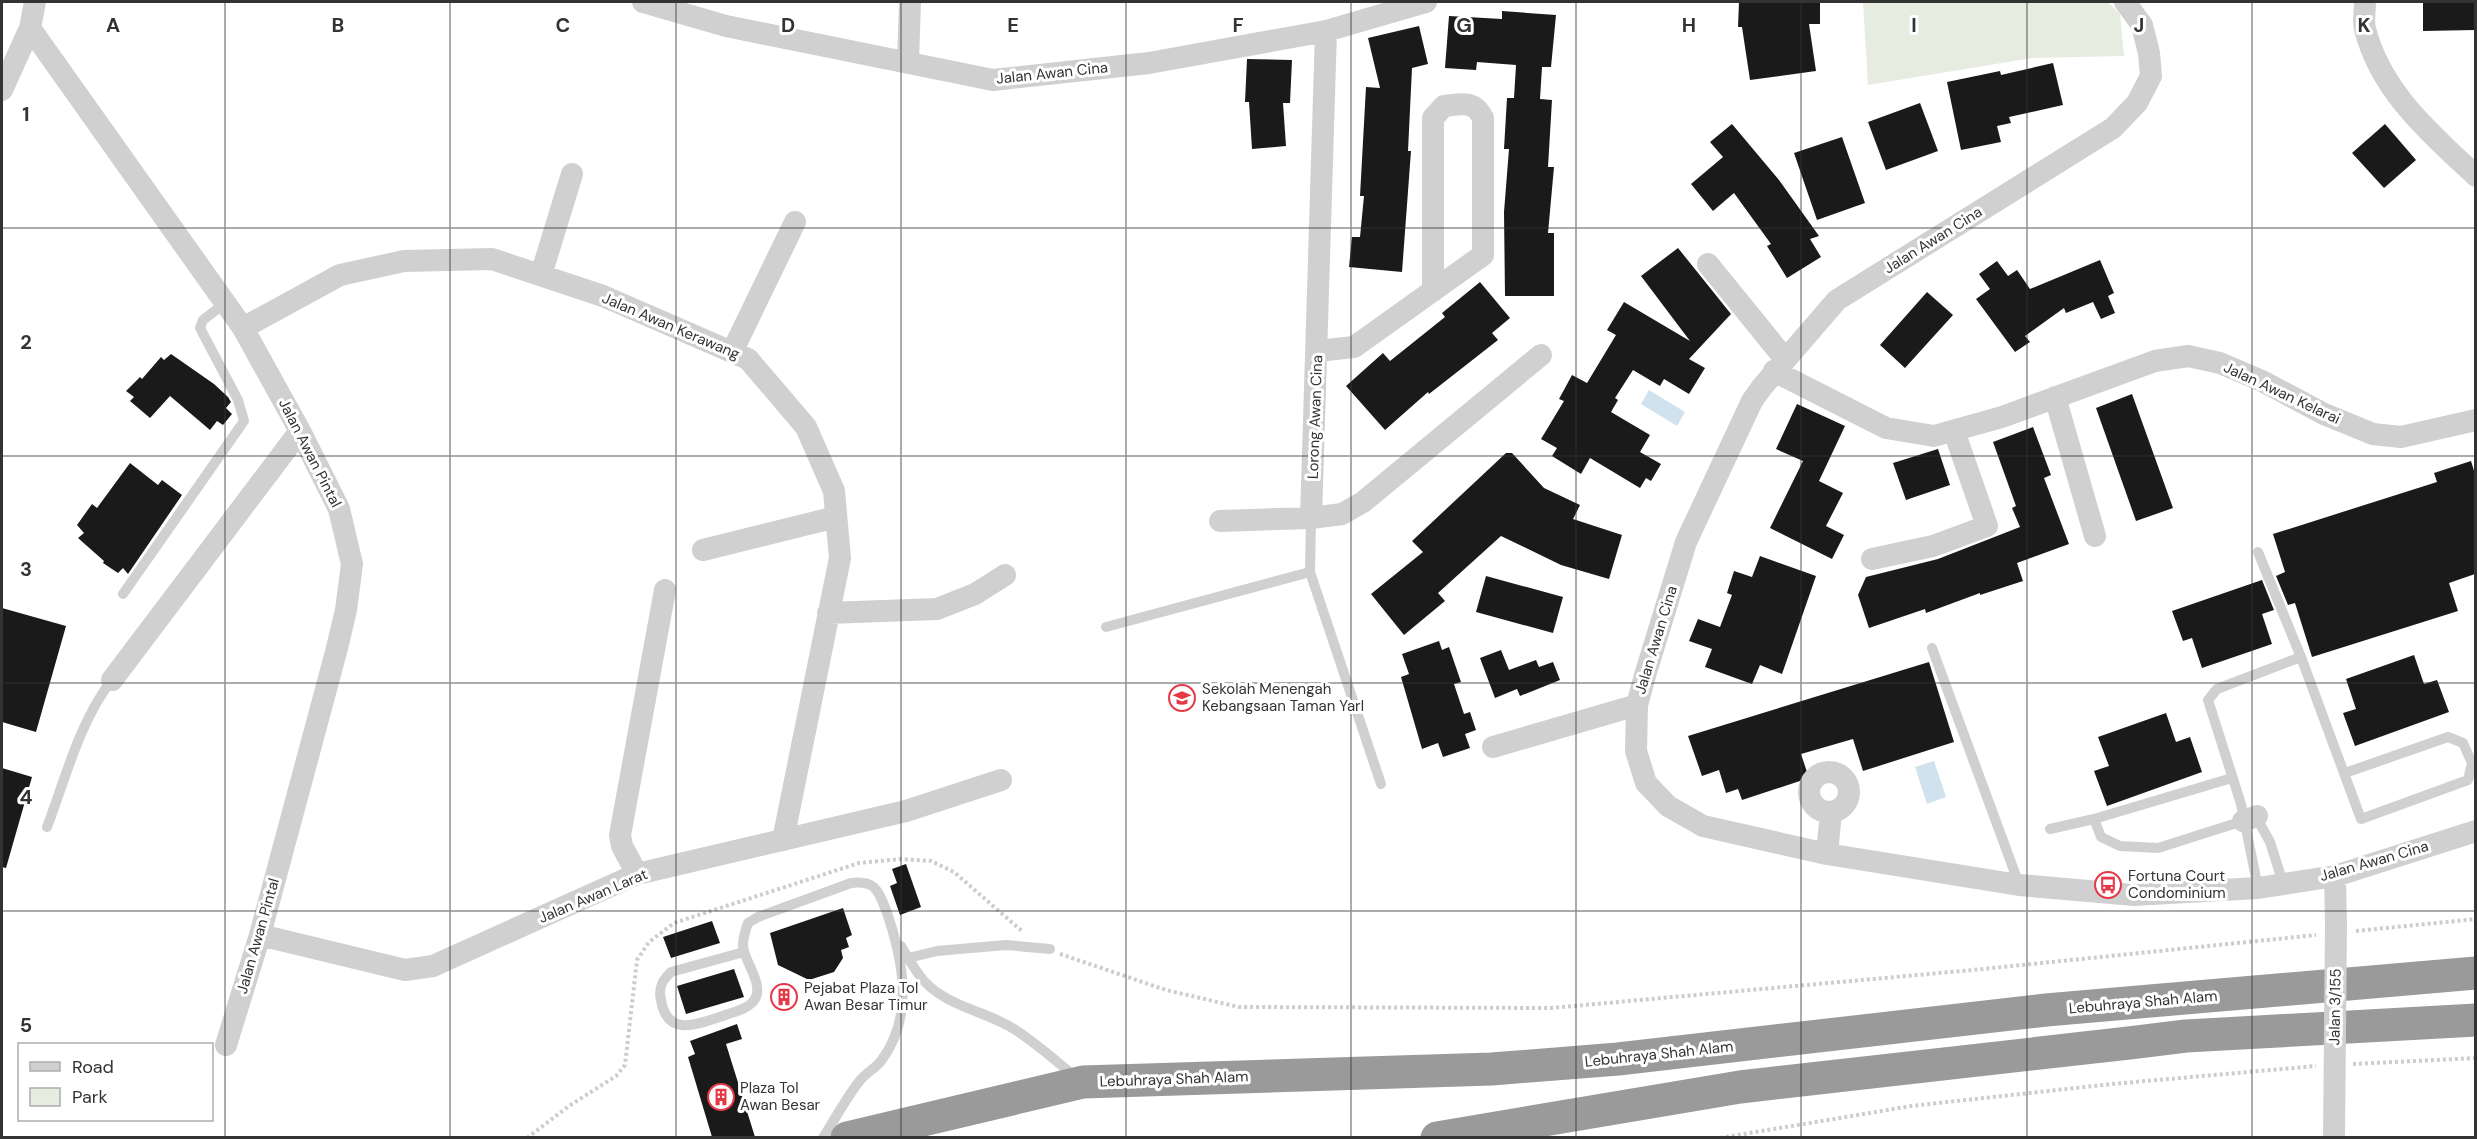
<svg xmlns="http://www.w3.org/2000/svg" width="2477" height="1139" font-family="'DM Sans',sans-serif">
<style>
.green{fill:#e6ecdf}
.water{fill:#cfe2ee}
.building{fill:#1a1a1a}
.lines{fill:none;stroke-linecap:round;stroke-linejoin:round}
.path{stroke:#cdcdcd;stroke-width:4;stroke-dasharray:3 3;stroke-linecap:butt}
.lane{stroke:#d0d0d0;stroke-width:10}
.street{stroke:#d0d0d0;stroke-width:22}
.highway{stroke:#9a9a9a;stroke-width:33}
.street-bridge{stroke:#d0d0d0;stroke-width:22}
.grid{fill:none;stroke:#333;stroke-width:1.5;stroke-opacity:0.55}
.labels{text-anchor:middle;stroke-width:6;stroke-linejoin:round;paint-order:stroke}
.street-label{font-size:15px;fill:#333;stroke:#fff}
.poi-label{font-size:15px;fill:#333;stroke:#fff;text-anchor:start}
.grid-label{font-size:20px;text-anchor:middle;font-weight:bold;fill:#333;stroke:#fff;stroke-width:6;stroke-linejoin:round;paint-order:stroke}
</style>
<rect width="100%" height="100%" fill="#fff"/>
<path class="green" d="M1863,2H2108L2120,14L2124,56L2032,58L1868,85Z"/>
<path class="water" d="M1649,390L1685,412L1677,426L1641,404Z
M1934,761L1946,797L1927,804L1915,767Z"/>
<path class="building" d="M1739,2H1820V24H1809L1816,71L1750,80L1742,27H1738Z
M2423,2H2475V30L2423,31Z
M1502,11L1556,15L1551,67H1542L1540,99L1552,100L1548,167H1554L1548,233H1554V296H1505L1504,212L1509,149H1504L1507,98H1514L1516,65L1477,62L1476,70L1445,68L1449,16L1502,19Z
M1419,26L1428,64L1412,68L1408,151H1411L1402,272L1349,267L1352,237H1360L1364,196H1360L1366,87L1380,88L1368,38Z
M1247,59L1292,60L1290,103H1283L1286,146L1252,149L1249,102H1245Z
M2053,63L2063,105L2009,117L2011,123L1997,126L2001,142L1961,150L1947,82L2000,71L2001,75Z
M1920,103L1938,151L1886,170L1868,122Z
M1732,124L1779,180L1819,236L1810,239L1821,257L1787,278L1767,246L1771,244L1734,193L1713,211L1691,184L1723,157L1710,142Z
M2385,124L2416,160L2384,188L2352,153Z
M1842,137L1865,203L1817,220L1794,153Z
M1678,248L1731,314L1689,359L1705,368L1689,394L1664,379L1660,386L1633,370L1615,398L1618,400L1611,412L1650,435L1640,452L1661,464L1651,481L1646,478L1640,488L1590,458L1581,474L1552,456L1557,448L1541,439L1564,401L1559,399L1572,375L1587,383L1616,335L1607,330L1624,302L1690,341L1641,276Z
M2100,260L2114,293L2108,296L2115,313L2101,319L2093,302L2066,313L2064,308L2025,336L2030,342L2015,352L1976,299L1990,289L1979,274L1997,261L2008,276L2017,270L2030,289Z
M1480,282L1510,318L1492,333L1498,340L1429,394L1428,392L1385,430L1346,386L1383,353L1390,361L1445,317L1442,313Z
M1927,292L1953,315L1905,368L1880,345Z
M171,354L214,384L228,397L231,402L226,408L232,414L223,425L217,421L210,430L170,396L150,418L130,401L134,397L126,391L140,377L142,379L161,357L164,360Z
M2132,394L2173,508L2136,521L2096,408Z
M1797,404L1845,426L1819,481L1843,493L1826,526L1844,535L1832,559L1770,528L1803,461L1776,449Z
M2033,427L2051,475L2044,478L2069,544L2017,563L2023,581L1980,595V593L1926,613L1925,609L1869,628L1858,595L1866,577L1938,559L2020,527L2012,508L2016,506L1993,442Z
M1938,449L1950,485L1906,500L1893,463Z
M1506,453H1512L1544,488L1580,505L1573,519L1622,535L1609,579L1561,565L1501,536L1438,593L1445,601L1404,635L1371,594L1423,552L1412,541Z
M2471,461L2475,474V574L2449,583L2458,611L2312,657L2295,603L2288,605L2276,576L2285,572L2273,534L2437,482L2434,473Z
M130,463L158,485L162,480L182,495L128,574L123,568L118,573L103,563L104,561L78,538L84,533L77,525L92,504L97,508Z
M1760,556L1816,576L1782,674L1760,665L1752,684L1705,667L1712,649L1689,641L1698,619L1720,627L1732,595L1727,593L1734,571L1752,577Z
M1486,576L1563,597L1553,633L1476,612Z
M2262,580L2274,610L2262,614L2272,644L2202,668L2192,638L2183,641L2172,611Z
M2,608L66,626L36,732L2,722Z
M1439,641L1442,650L1449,647L1461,682L1454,684L1464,714L1470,712L1476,730L1465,734L1470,748L1443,757L1438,743L1422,749L1401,677L1409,674L1402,654Z
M1501,650L1509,670L1536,660L1539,667L1553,662L1560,680L1520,696L1517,689L1495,698L1480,658Z
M2414,655L2424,684L2437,680L2449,712L2355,746L2343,713L2356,709L2346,679Z
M1929,662L1954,742L1863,771L1853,739L1801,754L1809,778L1742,800L1738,789L1726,793L1719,770L1702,776L1688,736Z
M2166,713L2176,742L2190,737L2202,772L2107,806L2094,771L2109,766L2098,737Z
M2,768L32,777L6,868L2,867Z
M906,864L921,907L900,915L890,886L897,883L892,869Z
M843,908L852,935L846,938L849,947L841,950L843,958L834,972L809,980L778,965L770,933Z
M712,921L720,943L671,958L663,937Z
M734,969L744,997L686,1014L677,986Z
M737,1024L742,1039L726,1044L755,1137H712L688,1057L695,1054L690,1041Z"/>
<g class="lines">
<path class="path" d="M2356,931L2476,919
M1060,954L1166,990L1239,1007L1551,1008L1973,970L2316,935
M2353,1064L2476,1058
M527,1138L569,1106L616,1076L625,1065L637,960L649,942L674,923L859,863L901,859L931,861L954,872L1023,932
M1720,1138L1911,1106L2112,1084L2316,1066"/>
<path class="lane" d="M1311,518L1310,572L1381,784
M2258,552L2301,657
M123,594L244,421L238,400L200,328L203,320L225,303
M1106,627L1310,572
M1932,648L2019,884
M2255,815L2270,842L2283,883
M2094,819L2101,837L2120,846L2158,848L2243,821
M47,827C65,780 80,720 112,680
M2050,829L2094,819L2232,778
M2258,888L2241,804L2208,700L2217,689L2301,657L2361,819L2468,780L2472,763L2463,743L2448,737L2345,773
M901,946C908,958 915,971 924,981C948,1007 986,1011 1014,1029C1036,1043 1057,1062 1077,1078
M744,952L671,972C662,980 658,988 661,1000C667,1038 698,1024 723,1016C733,1012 749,1009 755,999C764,984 744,961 743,946C743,938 745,931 748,923L758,917L851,883C875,880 878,890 886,910C903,959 915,1016 881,1061C875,1069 864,1074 858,1083C845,1100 835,1119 823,1138
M908,958L937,951L1006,945L1050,949"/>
<path class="street" d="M643,2L726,26L993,80L1149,63L1326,31L1426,2
M2125,2L2142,25L2149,53L2151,76L2137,103L2113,128L1837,300L1762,387L1752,401L1686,542L1646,672L1637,705L1636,751L1646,783L1668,806L1703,826L1827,854L2019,885L2134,895L2258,888L2335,876L2476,831
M2365,2C2365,10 2363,21 2365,29C2381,92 2431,134 2476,176
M30,28L243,328L300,431L339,509L352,564L346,610L336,652L260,935L226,1045
M1326,31L1311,518L1342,514L1363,502L1541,355
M908,62L910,2
M2,90L30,28L35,2
M1708,264L1785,359
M541,275L572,174
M243,328L340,275L404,261L492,259L603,296L748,359L806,427L834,491L840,558L783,840
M1317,351L1354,347L1483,255V118C1474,100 1462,104 1444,106L1433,118V291
M732,352L795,222
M1774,371L1886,428L1934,436L2002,417L2155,361L2188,356L2220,363L2262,381L2324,414L2373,434L2401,437L2476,420
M2055,397L2095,536
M1220,521L1311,518
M703,550L836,517
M1872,559L1933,546L1987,526L1954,431
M828,613L937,609L975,594L1005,575
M112,680L300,431
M1493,747L1637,705
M1809 792a20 20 0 1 1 40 0a20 20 0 1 1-40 0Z
M2243,821L2257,816
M1827,854L1831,812
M637,874L622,846L620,835L665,590
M2335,876L2336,924
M260,935L405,970L433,966L637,874L906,811L1001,780"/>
<path class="highway" d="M847,1138L1083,1082L1492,1069L1618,1059L2046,1010L2476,973
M1437,1138L1740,1087L2129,1043L2186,1036L2476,1020"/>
<path class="street-bridge" d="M2334,1138L2336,924"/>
</g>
<path class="grid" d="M225,2V1138M450,2V1138M676,2V1138M901,2V1138M1126,2V1138M1351,2V1138M1576,2V1138M1801,2V1138M2027,2V1138M2252,2V1138M2,228H2476M2,456H2476M2,683H2476M2,911H2476"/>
<defs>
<symbol id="school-ring" viewBox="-11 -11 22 22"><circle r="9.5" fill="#fff" stroke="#e63946" stroke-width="1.5"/><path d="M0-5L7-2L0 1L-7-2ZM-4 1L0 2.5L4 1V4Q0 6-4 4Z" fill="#e63946"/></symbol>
<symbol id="bus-ring" viewBox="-11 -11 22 22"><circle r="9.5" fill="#fff" stroke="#e63946" stroke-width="1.5"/><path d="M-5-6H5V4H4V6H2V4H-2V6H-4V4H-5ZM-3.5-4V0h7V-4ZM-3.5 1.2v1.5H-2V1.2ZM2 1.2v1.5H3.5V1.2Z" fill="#e63946"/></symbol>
<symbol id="building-ring" viewBox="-11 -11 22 22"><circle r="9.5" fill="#fff" stroke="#e63946" stroke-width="1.5"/><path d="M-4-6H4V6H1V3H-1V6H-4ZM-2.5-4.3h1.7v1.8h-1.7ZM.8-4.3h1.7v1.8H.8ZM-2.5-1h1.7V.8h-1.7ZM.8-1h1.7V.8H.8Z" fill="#e63946"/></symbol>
</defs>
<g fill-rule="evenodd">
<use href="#school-ring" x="1167" y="683" width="30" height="30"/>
<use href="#bus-ring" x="2093" y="870" width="30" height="30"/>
<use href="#building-ring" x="769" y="982" width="30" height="30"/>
<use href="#building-ring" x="706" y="1082" width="30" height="30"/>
</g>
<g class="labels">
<g class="street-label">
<text transform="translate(1052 73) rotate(-6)" y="5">Jalan Awan Cina</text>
<text transform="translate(1933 240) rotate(-32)" y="5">Jalan Awan Cina</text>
<text transform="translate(671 326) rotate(23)" y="5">Jalan Awan Kerawang</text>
<text transform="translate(2282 393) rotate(25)" y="5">Jalan Awan Kelarai</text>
<text transform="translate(1315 417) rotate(-88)" y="5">Lorong Awan Cina</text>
<text transform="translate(310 453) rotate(63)" y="5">Jalan Awan Pintal</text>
<text transform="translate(1656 640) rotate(-73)" y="5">Jalan Awan Cina</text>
<text transform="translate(2374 861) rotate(-16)" y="5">Jalan Awan Cina</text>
<text transform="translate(593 896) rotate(-23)" y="5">Jalan Awan Larat</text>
<text transform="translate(258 936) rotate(-74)" y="5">Jalan Awan Pintal</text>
<text transform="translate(2143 1002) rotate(-5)" y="5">Lebuhraya Shah Alam</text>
<text transform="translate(2335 1007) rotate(-89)" y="5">Jalan 3/155</text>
<text transform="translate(1659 1054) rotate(-6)" y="5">Lebuhraya Shah Alam</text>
<text transform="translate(1174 1079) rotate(-2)" y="5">Lebuhraya Shah Alam</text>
</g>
<g class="poi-label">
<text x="1202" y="694">Sekolah Menengah<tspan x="1202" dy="17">Kebangsaan Taman Yarl</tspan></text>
<text x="2128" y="881">Fortuna Court<tspan x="2128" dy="17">Condominium</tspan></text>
<text x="804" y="993">Pejabat Plaza Tol<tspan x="804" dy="17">Awan Besar Timur</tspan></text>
<text x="740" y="1093">Plaza Tol<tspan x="740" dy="17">Awan Besar</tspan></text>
</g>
</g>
<g class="grid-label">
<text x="113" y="32">A</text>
<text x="338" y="32">B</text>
<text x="563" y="32">C</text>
<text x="788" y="32">D</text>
<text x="1013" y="32">E</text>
<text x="1238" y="32">F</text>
<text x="1464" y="32">G</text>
<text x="1689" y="32">H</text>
<text x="1914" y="32">I</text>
<text x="2139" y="32">J</text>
<text x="2364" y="32">K</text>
<text x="26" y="121">1</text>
<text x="26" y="349">2</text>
<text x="26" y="576">3</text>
<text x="26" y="804">4</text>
<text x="26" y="1032">5</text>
</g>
<rect width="2477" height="1139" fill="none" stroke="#333333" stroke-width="6"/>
<rect x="18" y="1043" width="195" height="78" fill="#ffffff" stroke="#adadad" stroke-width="1.5"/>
<rect x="30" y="1062" width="30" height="9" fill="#d0d0d0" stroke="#adadad" stroke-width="1.5"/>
<text x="72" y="1073" font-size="18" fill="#333333">Road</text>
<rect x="30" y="1088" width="30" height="18" fill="#e6ecdf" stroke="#adadad" stroke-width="1.5"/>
<text x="72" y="1103" font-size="18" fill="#333333">Park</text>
</svg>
